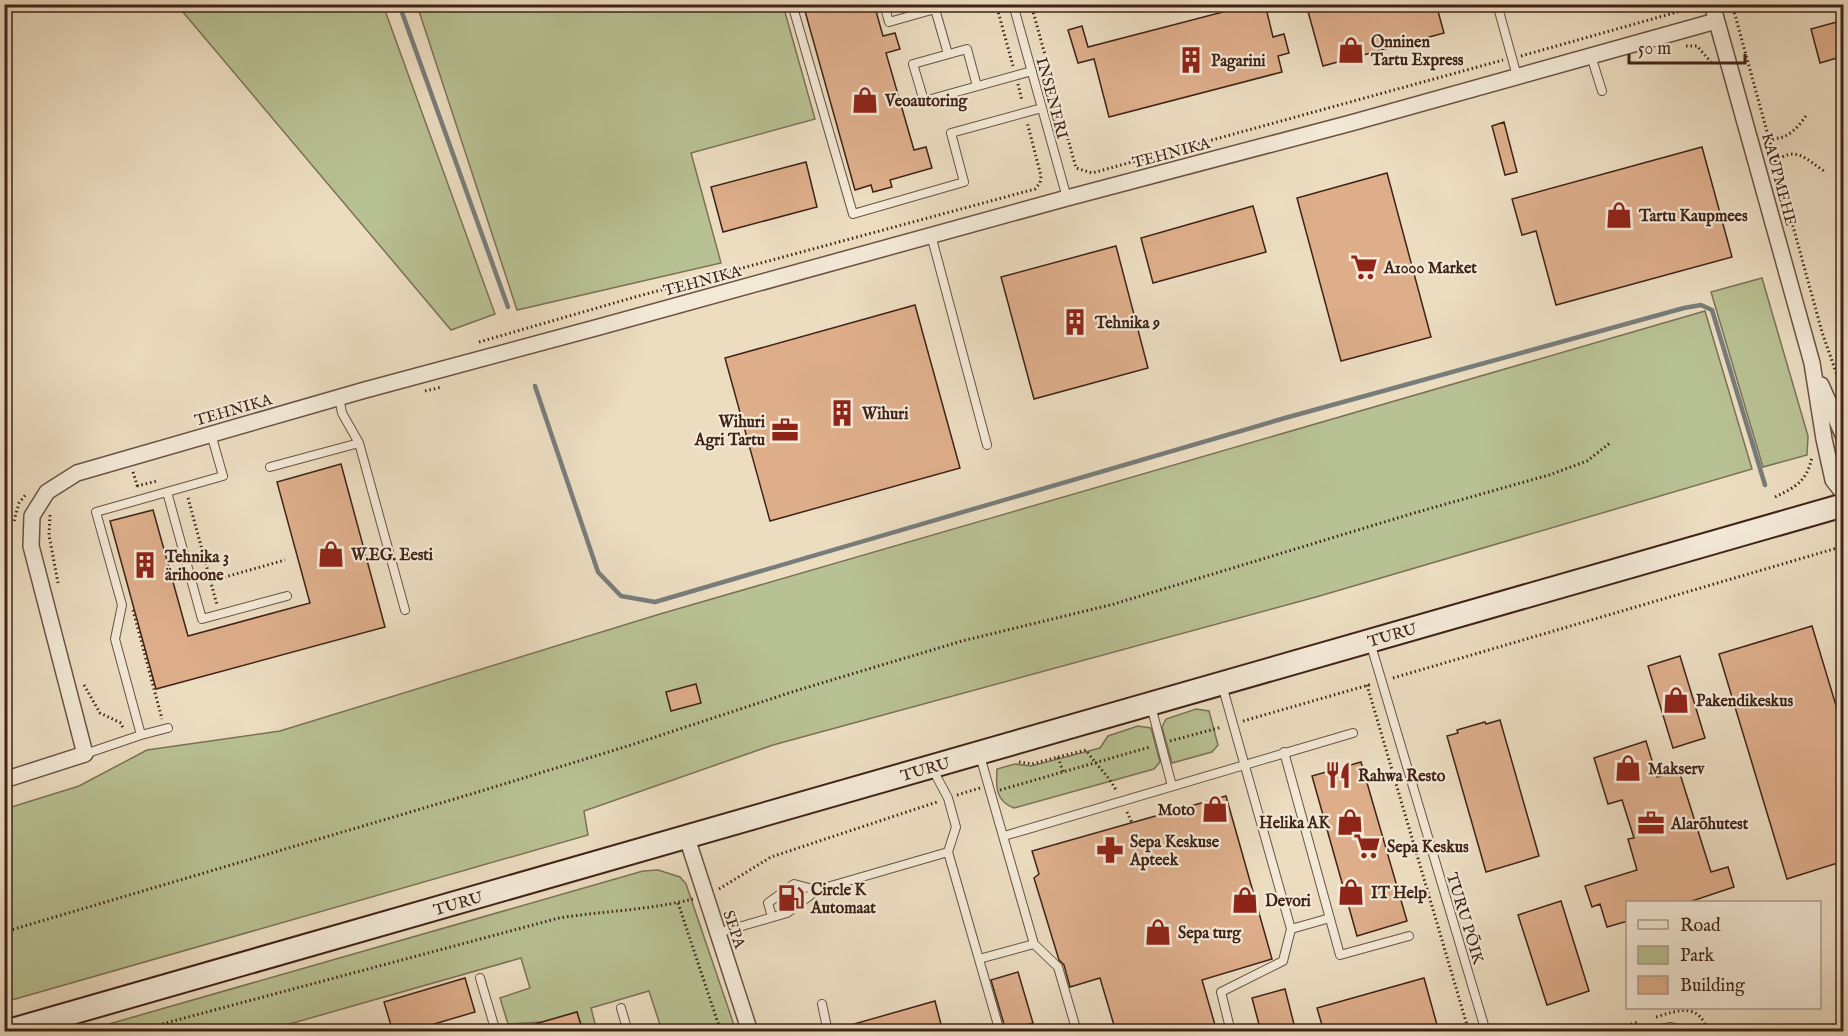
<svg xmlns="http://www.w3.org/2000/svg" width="1848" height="1036" font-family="'IM FELL English',serif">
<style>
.green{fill:#b8c193;stroke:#7c7256;stroke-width:1.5}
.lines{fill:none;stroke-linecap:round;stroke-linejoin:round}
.stream{stroke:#787d7b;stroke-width:4.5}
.building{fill:#deae8b;stroke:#402318;stroke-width:1.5}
.lane-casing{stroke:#6b5242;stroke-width:10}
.street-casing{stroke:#6b5242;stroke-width:18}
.secondary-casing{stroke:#402318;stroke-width:26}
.path{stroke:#402318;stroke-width:3;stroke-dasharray:1.5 3;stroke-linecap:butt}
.lane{stroke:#f3e9d7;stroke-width:8}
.street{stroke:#f3e9d7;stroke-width:15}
.secondary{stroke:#f3e9d7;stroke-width:22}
.labels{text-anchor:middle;stroke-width:4.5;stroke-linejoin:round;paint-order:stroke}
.poi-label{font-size:16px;font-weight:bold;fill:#402318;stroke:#f3e9d7;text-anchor:start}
.street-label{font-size:16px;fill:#402318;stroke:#f3e9d7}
</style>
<rect width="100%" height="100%" fill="#ecddc1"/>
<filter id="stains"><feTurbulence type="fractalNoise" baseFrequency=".00333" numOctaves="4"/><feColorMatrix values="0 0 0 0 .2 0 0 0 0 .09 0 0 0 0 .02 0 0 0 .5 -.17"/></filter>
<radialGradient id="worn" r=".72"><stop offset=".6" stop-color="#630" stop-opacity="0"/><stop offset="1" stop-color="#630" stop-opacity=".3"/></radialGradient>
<path class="green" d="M177,5H383L495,314L451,330Z
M417,5H783L815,119L691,153L721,263L517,310Z
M1762,278L1808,436L1807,455L1763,467L1711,292Z
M1705,311L1752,469L1316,597L773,745L584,811L588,835L5,1002V809L79,786L147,750L280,731L660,614Z
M1196,709L1209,711L1218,745L1212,752L1172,763L1162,727L1166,719Z
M1138,726L1151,728L1160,762L1154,769L1014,808C995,801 996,786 997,769L1015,764L1031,766L1100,748L1108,736Z
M658,870L680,877L686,884L736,1031H662L649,991L591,1008L597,1031H583L577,1012L542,1022L508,1024L500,998L530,988L521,958L265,1031H258L252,1026L231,1032H81L643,871Z"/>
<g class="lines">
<path class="stream" d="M399,4L508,307
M535,386L598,572L621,596L655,602L1285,418L1684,308L1701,305L1712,310L1765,485"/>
</g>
<path class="building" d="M803,4H874L883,36L895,33L900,49L886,53L914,150L926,147L932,168L890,180L892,187L873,192L871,185L855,190Z
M1221,4H1250L1251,8L1265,4L1273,37L1284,34L1289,53L1278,56L1282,72L1109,117L1094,59L1078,63L1068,30L1082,26L1088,47L1223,12Z
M1306,4H1436L1444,33L1323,66Z
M1844,20V56L1820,63L1811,29Z
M1504,122L1517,172L1505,175L1492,126Z
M1702,147L1732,257L1556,305L1536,231L1522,235L1512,199Z
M806,162L817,207L723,232L711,187Z
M1387,173L1431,337L1341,361L1297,198Z
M1253,206L1266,252L1153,283L1141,238Z
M1116,246L1148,368L1034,399L1001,277Z
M915,305L960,468L770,521L725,358Z
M341,464L385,627L156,689L110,521L153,510L188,636L310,603L277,482Z
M1812,626L1844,732V861L1787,879L1719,654Z
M1680,656L1705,738L1673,748L1648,666Z
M696,684L701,703L671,711L666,692Z
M1500,720L1539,856L1486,872L1447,736L1458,733L1457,730L1485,722L1486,724Z
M1646,741L1657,777L1679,771L1711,872L1728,867L1734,887L1686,903H1628V921L1607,927L1600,904L1592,907L1585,886L1637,870L1628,839L1634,838L1622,800L1608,804L1594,758Z
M1361,762L1407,921L1357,936L1312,776Z
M1226,796L1272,959L1202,980L1217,1032H1116L1100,978L1070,987L1064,965L1059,960L1034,878L1039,874L1032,851Z
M1561,901L1589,991L1547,1005L1518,915Z
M1018,972L1033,1023L1006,1031L991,980Z
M465,978L475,1012L407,1032H393L384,1002Z
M1424,978L1439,1032H1324L1317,1008Z
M1285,989L1296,1032H1261L1252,998Z
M935,1001L943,1032H840V1028Z
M577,1012L583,1032H522L521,1028Z"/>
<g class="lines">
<defs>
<path id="lane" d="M792,4L853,214L964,182L951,133L1042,108
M884,4L889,22L935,9L948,54
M1013,4L1067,198
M1497,4L1517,76
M1591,56L1602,91
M977,86L967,49L913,64L924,101L1032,71
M931,235L987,445
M339,397L342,413L359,443L405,610
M270,467L359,443
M167,492L202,619L287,596
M1370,642L1486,1032
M1222,685L1291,929L1283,961L1221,992L1231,1032
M1151,706L1172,786
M141,735L168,728
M1284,752L1340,955L1409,936
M85,754L141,735L115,639L122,605L96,512L223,476L211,434
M980,756L1034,944L1058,967L1077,1032
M933,770L948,798L956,827L948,852L1000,1032
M1004,836L1353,733
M772,917L768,903L794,884L817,890L948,852
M1291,929L1330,918
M718,933L787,913L817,890
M979,959L1034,944
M480,978L496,1032
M822,1004L828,1032
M621,1008L628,1032
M1645,1032L1671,1027L1689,1032"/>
<path id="street" d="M1712,4L1812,363L1824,439L1833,480L1844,494
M1821,385L1844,437
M4,780L85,754L31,546L32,516L47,492L77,473L365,390L599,327L1067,198L1351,123L1716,21
M687,838L750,1032"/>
<g id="secondary">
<path id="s1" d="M5,1032C618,858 1230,680 1844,505"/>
</g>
</defs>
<use href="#lane" class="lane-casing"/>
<use href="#street" class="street-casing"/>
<use href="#secondary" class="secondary-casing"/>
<path class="path" d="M996,4L1013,66
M1031,4L1076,168L1092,173L1503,60
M1732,4L1822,332L1844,395
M1686,46H1697L1711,62
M1521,56L1677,12L1689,7L1690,4
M1018,84L1022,101
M1768,137C1785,143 1799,127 1807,114
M1775,162C1795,145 1806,159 1824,171
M479,342L635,297L1035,189L1040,183L1041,176L1027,122
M425,391L442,387
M133,472L138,488
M137,486L157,481
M1775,497C1796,487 1807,481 1812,457
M188,498L217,605
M50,515L49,535L58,583
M14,521L19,503L27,493
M211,581L285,560
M133,610L162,719
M1393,678L1844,546
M84,685L100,713L121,723L123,728
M1367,685L1469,1032
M1243,721L1372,684
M1170,741L1222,727
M1058,757L1086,750C1096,765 1109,776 1117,792
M1019,762L1032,764L1058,757L1063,772
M1000,790L1150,747
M957,795L980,788
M1127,812L1132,823
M719,889L771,857L937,802
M678,903L721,1032
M4,932L468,795L631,745L795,691L962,641L1114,604L1414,513L1549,475L1587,461L1610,443
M1656,1017C1679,1010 1699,1002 1708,1032
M132,1032L559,918C604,911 649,910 693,899
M1605,1032L1638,1022"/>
<use href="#lane" class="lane"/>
<use href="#street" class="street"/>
<use href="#secondary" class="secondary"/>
</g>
<defs>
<symbol id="shop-bare" viewBox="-9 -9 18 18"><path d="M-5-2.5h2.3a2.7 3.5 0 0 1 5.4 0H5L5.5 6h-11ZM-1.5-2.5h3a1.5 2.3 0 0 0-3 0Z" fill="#8f2418" stroke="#f3e9d7" stroke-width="2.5" paint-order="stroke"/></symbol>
<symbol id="building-bare" viewBox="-9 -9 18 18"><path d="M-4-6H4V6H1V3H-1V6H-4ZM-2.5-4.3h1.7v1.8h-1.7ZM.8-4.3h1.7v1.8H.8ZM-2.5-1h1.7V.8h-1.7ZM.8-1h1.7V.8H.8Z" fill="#8f2418" stroke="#f3e9d7" stroke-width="2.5" paint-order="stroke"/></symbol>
<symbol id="supermarket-bare" viewBox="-9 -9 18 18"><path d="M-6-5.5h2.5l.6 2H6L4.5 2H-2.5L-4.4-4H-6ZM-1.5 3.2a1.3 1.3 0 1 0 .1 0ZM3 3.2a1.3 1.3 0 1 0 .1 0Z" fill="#8f2418" stroke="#f3e9d7" stroke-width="2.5" paint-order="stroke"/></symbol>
<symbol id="office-bare" viewBox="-9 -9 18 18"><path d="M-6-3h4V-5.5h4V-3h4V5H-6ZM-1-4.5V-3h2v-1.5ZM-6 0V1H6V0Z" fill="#8f2418" stroke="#f3e9d7" stroke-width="2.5" paint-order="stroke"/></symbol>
<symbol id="restaurant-bare" viewBox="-9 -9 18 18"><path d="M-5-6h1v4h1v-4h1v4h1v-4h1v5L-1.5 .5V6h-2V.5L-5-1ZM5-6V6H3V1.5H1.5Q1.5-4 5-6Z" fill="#8f2418" stroke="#f3e9d7" stroke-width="2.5" paint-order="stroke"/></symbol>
<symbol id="pharmacy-bare" viewBox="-9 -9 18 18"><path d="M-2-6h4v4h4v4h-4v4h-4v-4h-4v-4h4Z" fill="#8f2418" stroke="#f3e9d7" stroke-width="2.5" paint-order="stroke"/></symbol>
<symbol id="fuel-bare" viewBox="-9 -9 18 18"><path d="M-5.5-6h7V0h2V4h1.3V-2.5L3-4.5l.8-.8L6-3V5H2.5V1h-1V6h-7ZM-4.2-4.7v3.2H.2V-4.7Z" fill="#8f2418" stroke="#f3e9d7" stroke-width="2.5" paint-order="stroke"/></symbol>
</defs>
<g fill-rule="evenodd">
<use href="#shop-bare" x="1332" y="31" width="38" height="38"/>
<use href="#building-bare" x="1172" y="41" width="38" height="38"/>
<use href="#shop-bare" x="846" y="81" width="38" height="38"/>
<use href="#shop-bare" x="1600" y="196" width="38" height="38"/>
<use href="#supermarket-bare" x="1345" y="248" width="38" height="38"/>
<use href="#building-bare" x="1056" y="303" width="38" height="38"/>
<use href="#building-bare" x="823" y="394" width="38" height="38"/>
<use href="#office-bare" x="766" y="411" width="38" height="38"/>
<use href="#shop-bare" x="312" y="535" width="38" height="38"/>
<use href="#building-bare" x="126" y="546" width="38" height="38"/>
<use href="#shop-bare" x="1657" y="681" width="38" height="38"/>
<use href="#shop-bare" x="1609" y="749" width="38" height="38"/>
<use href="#restaurant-bare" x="1319" y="756" width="38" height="38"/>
<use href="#shop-bare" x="1196" y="790" width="38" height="38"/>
<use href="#shop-bare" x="1331" y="803" width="38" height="38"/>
<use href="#office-bare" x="1632" y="804" width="38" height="38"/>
<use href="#supermarket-bare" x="1348" y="827" width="38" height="38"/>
<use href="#pharmacy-bare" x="1091" y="831" width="38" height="38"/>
<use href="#shop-bare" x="1332" y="873" width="38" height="38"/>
<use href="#fuel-bare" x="772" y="879" width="38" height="38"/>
<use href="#shop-bare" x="1226" y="881" width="38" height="38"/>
<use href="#shop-bare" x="1139" y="913" width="38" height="38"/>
</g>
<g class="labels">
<g class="poi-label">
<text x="1371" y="47">Onninen<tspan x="1371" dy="18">Tartu Express</tspan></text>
<text x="1211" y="66">Pagarini</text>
<text x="885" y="106">Veoautoring</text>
<text x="1639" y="221">Tartu Kaupmees</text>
<text x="1384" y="273">A1000 Market</text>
<text x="1095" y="328">Tehnika 9</text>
<text x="862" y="419">Wihuri</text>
<text x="765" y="427" text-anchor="end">Wihuri<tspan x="765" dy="18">Agri Tartu</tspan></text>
<text x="351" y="560">W.EG. Eesti</text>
<text x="165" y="562">Tehnika 3<tspan x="165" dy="18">ärihoone</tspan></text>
<text x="1696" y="706">Pakendikeskus</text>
<text x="1648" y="774">Makserv</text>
<text x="1358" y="781">Rahwa Resto</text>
<text x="1195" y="815" text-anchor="end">Moto</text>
<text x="1330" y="828" text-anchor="end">Helika AK</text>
<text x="1671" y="829">Alarõhutest</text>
<text x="1130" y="847">Sepa Keskuse<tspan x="1130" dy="18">Apteek</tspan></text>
<text x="1387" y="852">Sepa Keskus</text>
<text x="811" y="895">Circle K<tspan x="811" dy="18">Automaat</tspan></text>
<text x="1371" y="898">IT Help</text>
<text x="1265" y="906">Devori</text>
<text x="1178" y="938">Sepa turg</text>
</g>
<g class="street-label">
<text transform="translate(1053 98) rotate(75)" y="6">INSENERI</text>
<text transform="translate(1171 152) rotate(-15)" y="6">TEHNIKA</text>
<text transform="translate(1780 179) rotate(75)" y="6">KAUPMEHE</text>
<text transform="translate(702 280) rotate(-15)" y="6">TEHNIKA</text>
<text transform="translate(233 409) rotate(-16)" y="6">TEHNIKA</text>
<text dy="6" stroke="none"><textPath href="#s1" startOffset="1443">TURU</textPath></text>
<text dy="6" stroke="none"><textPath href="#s1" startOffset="957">TURU</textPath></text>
<text dy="6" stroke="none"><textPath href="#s1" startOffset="471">TURU</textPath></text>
<text transform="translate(1466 918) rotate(73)" y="6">TURU PÕIK</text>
<text transform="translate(735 929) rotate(71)" y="6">SEPA</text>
</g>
</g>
<rect width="1848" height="1036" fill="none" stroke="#ecddc1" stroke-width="24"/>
<rect x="6" y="6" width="1836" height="1024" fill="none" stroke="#402318" stroke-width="3"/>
<rect x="12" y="12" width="1824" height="1012" fill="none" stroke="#402318" stroke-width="1.5"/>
<rect x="1626" y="901" width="195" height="108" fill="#f3e9d7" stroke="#ab9a8b" stroke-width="1.5"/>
<rect x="1638" y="920" width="30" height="9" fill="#f3e9d7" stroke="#ab9a8b" stroke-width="1.5"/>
<text x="1680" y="931" font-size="18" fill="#402318">Road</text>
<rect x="1638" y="946" width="30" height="18" fill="#b8c193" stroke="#ab9a8b" stroke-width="1.5"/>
<text x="1680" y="961" font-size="18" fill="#402318">Park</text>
<rect x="1638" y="976" width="30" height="18" fill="#deae8b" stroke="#ab9a8b" stroke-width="1.5"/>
<text x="1680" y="991" font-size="18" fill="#402318">Building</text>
<path d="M1629 54v9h116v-9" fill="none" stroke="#402318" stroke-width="3"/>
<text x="1638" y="54" font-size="18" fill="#402318" stroke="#f3e9d7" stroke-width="4.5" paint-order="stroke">50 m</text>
<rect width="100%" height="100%" filter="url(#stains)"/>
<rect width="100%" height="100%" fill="url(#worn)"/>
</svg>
